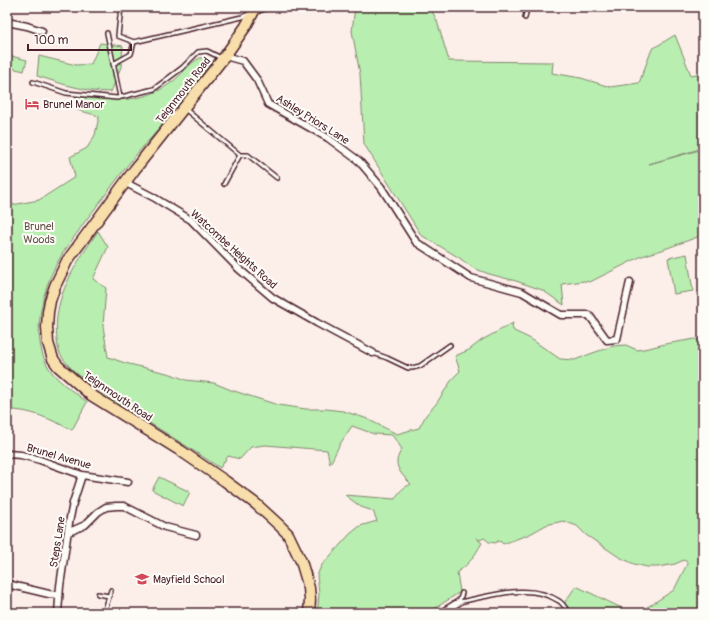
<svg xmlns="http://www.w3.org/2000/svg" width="710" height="620" font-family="Pangolin,sans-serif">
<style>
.green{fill:#b8eeb0;stroke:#81866e}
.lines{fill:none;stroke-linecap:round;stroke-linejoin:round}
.service-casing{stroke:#4a1f2b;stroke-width:6}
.minor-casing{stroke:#4a1f2b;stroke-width:9}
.primary-casing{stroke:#4a1f2b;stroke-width:13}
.service{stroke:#fdfcf7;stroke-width:3}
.minor{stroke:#fdfcf7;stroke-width:6}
.primary{stroke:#f8deab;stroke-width:10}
.labels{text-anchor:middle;stroke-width:4;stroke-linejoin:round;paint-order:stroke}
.street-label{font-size:11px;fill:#4a1f2b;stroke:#fdfcf7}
.poi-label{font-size:11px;fill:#4a1f2b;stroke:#fdfcf7;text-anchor:start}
.park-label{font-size:11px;fill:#66534c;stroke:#fdfcf7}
</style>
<rect width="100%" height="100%" fill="#fcefe9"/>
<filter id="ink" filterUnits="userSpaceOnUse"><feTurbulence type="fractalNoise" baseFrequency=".025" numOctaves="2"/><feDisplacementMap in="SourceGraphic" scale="8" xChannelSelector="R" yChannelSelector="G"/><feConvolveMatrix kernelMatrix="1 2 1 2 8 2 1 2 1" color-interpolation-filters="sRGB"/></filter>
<g filter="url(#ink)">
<path class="green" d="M355,7H430L437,21L449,61L553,62L552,73L581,78L610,87L639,83L652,49L675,35L691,75L703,73V148L649,164L703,149V235L662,250L642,256L590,282L584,281L562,284L564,305L542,290L516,281L489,274L473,268L458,257L421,235L364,144L360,74L352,31Z
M100,43L123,46L121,67L111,92L92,91L66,85L37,76L39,56L76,65L91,64Z
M7,55L27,60L24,71L7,67Z
M200,58C205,57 208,59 210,63C198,81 185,98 172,114C158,131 143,146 130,162C125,169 120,175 115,182C105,196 94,209 84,223C74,238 62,252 54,269C41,296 32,337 47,365C55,380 74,392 87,402L72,430C52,420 30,409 7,410V203L12,205L39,200L75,177L70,157L87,148L95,135L99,116L77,110V97C111,100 142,105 172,82C182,75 189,63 200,58Z
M98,231L108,247L93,279L106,288L103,326L108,357L125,363L171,374L186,380L214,383L231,390L278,405L306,409H326L343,411L365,418L397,434L411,430L419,428L426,415L436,404L453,378L460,371L455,356L469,350L482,340L513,323L512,327L514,331L531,339L560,359L575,360L590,354L613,346L626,345L637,350L649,348L665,344L695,339L703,341V613H638L674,590L687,564V562L684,560L675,564L658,567H647L634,564L619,557L586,535L577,526L563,521L546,525L530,534L503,544L501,542L498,541L495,543L489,542L484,538L480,540L476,538L482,543C474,556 471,563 457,572L460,592L428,613H317L318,606L319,593L317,576L321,566L350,534L360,526L377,521L373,511L361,507L345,495L395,499C400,490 403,488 411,484C406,479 396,470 397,461C397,458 400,452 402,449L392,435L374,434L352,426L340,444L330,464L327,450L265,445L251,447L240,459L228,456L220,468C196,452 172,437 148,422C126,408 67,375 59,351C58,347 57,343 57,339C52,297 76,264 98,231Z
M687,254L693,291L674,294L668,258Z
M159,477L190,492L183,506L152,490Z
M576,586L632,613H563L565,602Z"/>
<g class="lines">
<defs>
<path id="service" d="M121,7L118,36L134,42L242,17L249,14
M525,18L527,7
M107,33L120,97
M113,64L131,54L134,42
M33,82L66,93L117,98L154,89L182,68L198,52L207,51L221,58
M185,109L240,155H248L277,178
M224,184L240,155
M373,353L387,358L408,368H412L420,366L450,345
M98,594L109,596
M459,602C491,596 530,582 559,601C564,604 566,610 569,613
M459,602L462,593
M104,613L111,590"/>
<path id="minor" d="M254,11L266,7
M7,22L27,26L42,31
M225,56L243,61L257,80L268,104L328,138L359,161L381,187L416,242L471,278L522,292L561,315H589L607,340L617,339L630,282
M124,182L153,197L191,220L239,269L273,298L317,323L373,353
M7,454L21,455L40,460L82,475L128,482
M69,532L85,525L98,512L106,507L116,506H124L165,527L196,535
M7,584L49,594L59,595
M58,613L60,586L69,523L73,503L82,475
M441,613L459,602"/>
<path id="primary" d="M256,7L246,26L225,56L135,169L67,261L55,286L50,301L48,312L47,327L48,343L53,359L58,366L91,395L181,451L225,481L256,504L279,525L288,534L301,561L309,588L310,600L309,613"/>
</defs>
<use href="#service" class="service-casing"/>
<use href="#minor" class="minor-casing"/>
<use href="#primary" class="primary-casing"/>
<use href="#service" class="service"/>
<use href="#minor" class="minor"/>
<use href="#primary" class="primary"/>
</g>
</g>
<defs>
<symbol id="hotel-bare" viewBox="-9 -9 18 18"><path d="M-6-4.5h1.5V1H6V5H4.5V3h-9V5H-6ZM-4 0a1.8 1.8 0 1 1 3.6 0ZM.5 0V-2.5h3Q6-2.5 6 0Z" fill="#d1495b" stroke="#fdfcf7" stroke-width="2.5" paint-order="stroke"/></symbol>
<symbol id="school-bare" viewBox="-9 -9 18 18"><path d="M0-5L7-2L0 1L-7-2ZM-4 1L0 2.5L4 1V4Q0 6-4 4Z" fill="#d1495b" stroke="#fdfcf7" stroke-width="2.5" paint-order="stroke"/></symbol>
</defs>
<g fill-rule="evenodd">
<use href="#hotel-bare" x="22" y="94" width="20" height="20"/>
<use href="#school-bare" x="132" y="569" width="20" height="20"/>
</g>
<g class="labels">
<g class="street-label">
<text transform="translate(183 90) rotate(-52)" y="4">Teignmouth Road</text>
<text transform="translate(313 119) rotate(32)" y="4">Ashley Priors Lane</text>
<text transform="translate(234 249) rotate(42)" y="4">Watcombe Heights Road</text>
<text transform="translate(118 396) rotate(34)" y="4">Teignmouth Road</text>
<text transform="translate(59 456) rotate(16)" y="4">Brunel Avenue</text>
<text transform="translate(57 542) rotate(-81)" y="4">Steps Lane</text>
</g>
<g class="poi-label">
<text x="43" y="108">Brunel Manor</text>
<text x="153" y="583">Mayfield School</text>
</g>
<g class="park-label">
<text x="39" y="230">Brunel<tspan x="39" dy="13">Woods</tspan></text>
</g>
</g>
<rect width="710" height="620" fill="none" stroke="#fdfcf7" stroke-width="24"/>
<rect x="12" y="12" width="686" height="596" fill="none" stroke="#4a1f2b" stroke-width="1.5" filter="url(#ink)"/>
<path d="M28 44v6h103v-6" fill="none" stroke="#4a1f2b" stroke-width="2"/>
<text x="34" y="44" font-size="12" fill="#4a1f2b" stroke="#fdfcf7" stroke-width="3" paint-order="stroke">100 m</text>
</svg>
